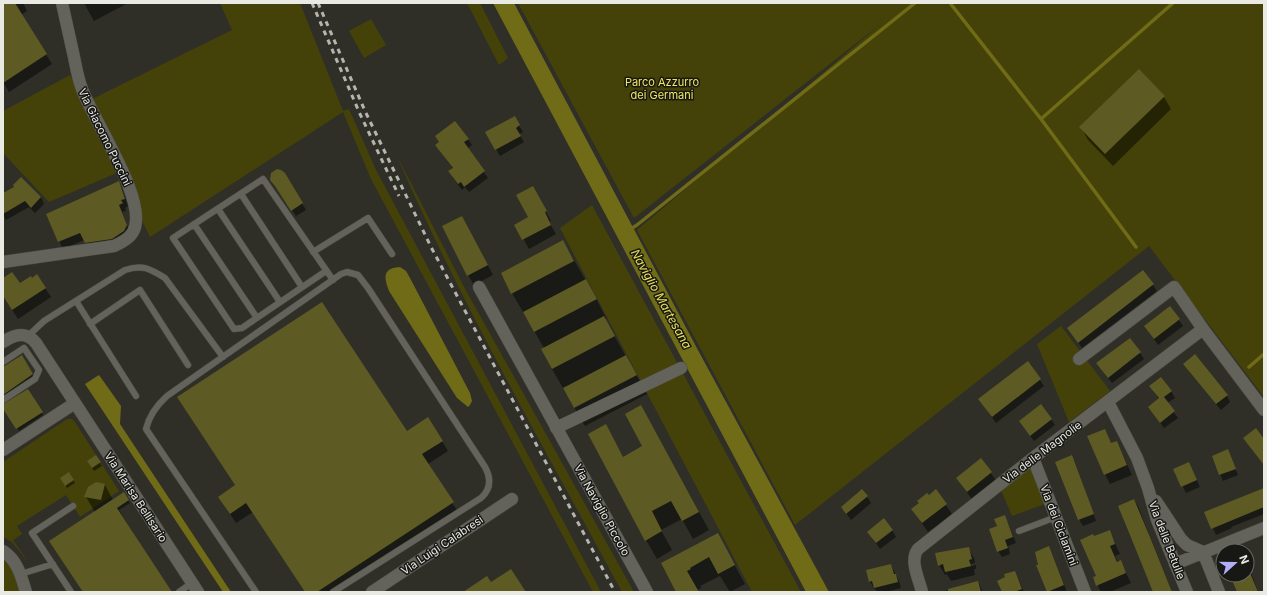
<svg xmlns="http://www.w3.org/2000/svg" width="1267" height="595" font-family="Inter,sans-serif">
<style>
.green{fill:#454209}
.water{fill:#706b16}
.shadow{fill:#0007}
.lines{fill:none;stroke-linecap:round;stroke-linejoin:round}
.stream{stroke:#706b16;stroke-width:3.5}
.building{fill:#5d5a23}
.lane-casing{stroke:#4a4a44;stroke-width:7}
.street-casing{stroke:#4a4a44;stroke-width:13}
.lane{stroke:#63635b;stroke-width:6}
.street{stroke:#63635b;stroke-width:12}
.rail{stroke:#b5b5af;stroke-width:3;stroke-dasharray:5 5;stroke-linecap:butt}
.labels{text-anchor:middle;stroke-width:3;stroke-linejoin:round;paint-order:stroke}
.park-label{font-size:11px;fill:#f1e85f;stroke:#171714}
.street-label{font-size:11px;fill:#eaeae5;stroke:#171714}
.water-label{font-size:12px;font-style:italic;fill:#ebe258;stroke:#171714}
</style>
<rect width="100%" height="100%" fill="#2f2f28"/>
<path class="green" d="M220,3H300L343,111L349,109L376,170L601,592H593L371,179L343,112L150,237L119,172L49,202L3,153V111L70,75L84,103L232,30Z
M467,3H480L508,58L499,65Z
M518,3H1264V397L1149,246L795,525L637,230L882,23L634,218Z
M371,19L386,45L364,58L349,31Z
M396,154L465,289L634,592H622C544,447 461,304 396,154Z
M592,205L801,592H752L560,228Z
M1061,326L1110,391L1069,422L1037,344Z
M67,419H72L75,422L119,491L80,517L66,495L17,526L22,534L13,540L29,563L12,542L3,537V462Z
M1031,467L1045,504L1012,516L1001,490Z
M3,558C13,566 16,580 20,592H3Z"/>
<path class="water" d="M493,3H514L699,352L829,592H806Z
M400,267L406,271L410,278L470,393L472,401L470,405L468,407L457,398L389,291C384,278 382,268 400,267Z
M99,375L121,406L120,424L231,592H223L85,384Z"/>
<path class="shadow" d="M3,3H23L27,11L21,15L52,64L9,92L3,82Z
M84,3H128L94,21Z
M1164,97L1171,109L1113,166L1088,140L1081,127Z
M514,117L523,132L519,134L524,142L500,156L487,133Z
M468,139L472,145L467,149L488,178L469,192L465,187L462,190L453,178L449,172L453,169L440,151Z
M284,173L306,210L296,216L271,179Z
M118,183L122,189L128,206L125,208L126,211L122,212L130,233L128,239L90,249L84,240L63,249L47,215Z
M3,194L41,197L44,204L35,213L29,207L6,220L3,214Z
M538,196L551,221L549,222L556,234L529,249L516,225L530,218Z
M462,217L493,275L474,285L468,275Z
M563,241L596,298L606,318L605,319L647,394L585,426L552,369L542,349L544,348L512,293Z
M3,279L20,284L45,288L51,297L18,319L3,296Z
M1153,285L1157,291L1082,348L1068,328Z
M1170,307L1183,326L1158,345L1145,326Z
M1140,353L1144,359L1112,383L1101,369Z
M21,357L34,376L3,398V368Z
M1028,363L1044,386L996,423L980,400Z
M1185,364L1227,396L1230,402L1221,410L1188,370Z
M1150,386L1171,391L1175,398L1167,403L1178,418L1164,428L1149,407L1159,399Z
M27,391L43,415L19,431L4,408Z
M1051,419L1055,425L1034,441L1024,427Z
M651,425L709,530L693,539L682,519L661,530L672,550L657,559L646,540L623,458L644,446Z
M1104,430L1111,444L1117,442L1132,475L1110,484L1105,474Z
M407,432L442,441L448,451L428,464L458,512L337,592H305L253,512L236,523L225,506L236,486Z
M1228,451L1238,475L1223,481L1213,457Z
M96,456L102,466L94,471L88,461Z
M1072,457L1075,463L1096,521L1083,526L1079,519Z
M981,459L997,482L973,501L957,478Z
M1189,463L1200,487L1186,493L1175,469Z
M69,473L75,483L67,488L61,478Z
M105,485L113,500H128L130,503L119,510L170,592H84L95,512L86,497Z
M1264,489V514L1231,527L1232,528L1216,535L1206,512Z
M936,491L952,514L928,532L912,509Z
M867,497L871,503L851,520L842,507Z
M1134,500L1138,506L1172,592H1154Z
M1005,516L1016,543L1008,546L1010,554L1002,557L998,551V527Z
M892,530L896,537L880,549L868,532Z
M1109,531L1120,554L1115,556L1118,562L1120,561L1131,583L1110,592H1101L1094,578L1097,576L1094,538Z
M968,548L974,558L975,563L946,570V572L976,565V569H974L975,575L951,581L947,574L945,575L939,565Z
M728,553L745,584L730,592L720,576L700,586L701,588L697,590L698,592H677L662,564Z
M1052,554L1067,592H1066L1048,591Z
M891,565L899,581L901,588L885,592H877L870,582L868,571Z
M1247,566L1251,572L1258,592H1238L1231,575H1247Z
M1018,578L1024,592H1003Z
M978,582L983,592H941Z"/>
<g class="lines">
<path class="stream" d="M950,3L1041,119L1136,247
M1041,119L1173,3
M629,230L637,225L915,3
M1249,367L1264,354"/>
</g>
<path class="building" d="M3,3H15L47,54L3,83Z
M1139,69L1165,96L1105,154L1079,127Z
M515,116L520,125L516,128L521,136L495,150L485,132Z
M455,121L469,139L464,142L485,171L464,187L461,182L458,184L448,171L453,168L435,145L439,142L435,136Z
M277,169L281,170L285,173L303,203L291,211L275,186L270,180L271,173Z
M21,177L41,197L31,208L25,201L3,214V193L14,187L13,185Z
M119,181L125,199L121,200L123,203L119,205L127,225L124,231L112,239L85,243L80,233L58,242L46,214Z
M533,186L547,211L545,212L551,225L522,240L514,225L528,217L516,195Z
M462,216L488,265L467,276L442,226Z
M563,240L574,261L511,294L501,273Z
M1143,270L1154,284L1078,343L1067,328Z
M12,272L20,283L31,276L32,278L37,274L46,288L12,310L3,296V278Z
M586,279L597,299L534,332L523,312Z
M322,302L407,431L428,417L443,441L422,454L454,502L317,592H305L246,503L230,514L218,497L235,485L177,397Z
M1170,306L1180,319L1154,339L1144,326Z
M604,316L615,336L552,369L541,349Z
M1130,338L1141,352L1108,378L1096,363Z
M1195,354L1228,395L1216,404L1183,364Z
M22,355L33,374L3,395V367Z
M626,355L637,375L574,408L563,388Z
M1028,361L1041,379L992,417L978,399Z
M1161,377L1172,391L1164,397L1175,411L1160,423L1148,407L1159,398L1149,386Z
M28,389L43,412L16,429L3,409V404Z
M1041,404L1052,419L1030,436L1019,421Z
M641,405L699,512L682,521L671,501L652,511L662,531L645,541L588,434L606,424L623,457L642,446L625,414Z
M1256,428L1264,439V465L1243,438Z
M1105,429L1111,443L1117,441L1127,465L1104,475L1087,436Z
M1228,449L1236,469L1219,475L1212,456Z
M96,455L101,462L92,468L87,461Z
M1072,455L1094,514L1078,520L1055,462Z
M981,458L992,472L967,492L956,478Z
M1189,462L1197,480L1181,487L1173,469Z
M69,472L74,480L65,486L60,478Z
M96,482L105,484L101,500L84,497L88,487Z
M1264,488V507L1211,529L1204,512Z
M862,489L868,496L846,514L841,507Z
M936,489L947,504L922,523L911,509L919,503L917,501L927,493L929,495Z
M124,492L129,500L117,508L172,592H83L49,541Z
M1134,499L1150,537L1172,592H1153L1130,535L1118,506Z
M1005,515L1013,537L1005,540L1008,548L997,552L989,529L997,526L994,519Z
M884,518L893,530L876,543L867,532Z
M1110,530L1115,544L1110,546L1117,562L1121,560L1126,573L1096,586L1093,577L1096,576L1080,540L1093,534L1094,536Z
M718,533L735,565L718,574L709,557L690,568L691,569L687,571L699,592H676L661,563Z
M1049,546L1064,585L1047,592L1036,565H1038L1035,552Z
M969,547L972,559L969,560L971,566L945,572L943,564L938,566L935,553Z
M891,564L894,574H896L898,582L874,588L872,581L869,582L866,570Z
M511,569L526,592H463L487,576L491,582Z
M1015,571L1022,589L1014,592H1002L997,581L1005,577L1004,574Z
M1230,575H1251L1258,592H1237Z
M978,581L981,592H948V589Z"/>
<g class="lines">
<defs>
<path id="lane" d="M241,194L302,287
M218,209L280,302
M194,224L257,318
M313,252L368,218L392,254
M326,271L242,328L234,329L173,238L263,179L333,280
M76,301L136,396
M90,324L140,290L188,365
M28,336L44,321L125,270C143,264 150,269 165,278L223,357
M3,362L24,348L39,370L35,379L3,400
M1019,531L1056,517
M21,574L53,564
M71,592L32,533L73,506
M179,592L192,583
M256,592L146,429C149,416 157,405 167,396L341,274L347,272L358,275L368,288L485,467C491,478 491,489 481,498L333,592"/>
<path id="street" d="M3,262L114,246C121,243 129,239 133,232C150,203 93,120 82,89C78,79 76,67 74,57C70,39 66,21 62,3
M479,287L647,592
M3,342C15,334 26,331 36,343L198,592
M1079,359L1174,287L1203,329
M1108,402L1137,458L1148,488L1157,520L1187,592
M556,428L681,368
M3,450L75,403
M1033,458L1085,592
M1156,501L1181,539L1187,545L1203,552L1219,592
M3,551C18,561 21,576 26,592
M1175,564L1264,528
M372,592L512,499
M922,592C919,579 909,560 918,549L1033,458L1203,329L1264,410"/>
</defs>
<use href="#lane" class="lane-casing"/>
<use href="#street" class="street-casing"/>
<use href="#lane" class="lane"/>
<use href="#street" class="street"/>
<path class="rail" d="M312,3L360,114L399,196
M318,3L365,111L431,247L615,592"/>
</g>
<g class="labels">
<g class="park-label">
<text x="662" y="86">Parco Azzurro<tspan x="662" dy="13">dei Germani</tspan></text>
</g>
<g class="street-label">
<text transform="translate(105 137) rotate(64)" y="4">Via Giacomo Puccini</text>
<text transform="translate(1042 452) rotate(-37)" y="4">Via delle Magnolie</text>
<text transform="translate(136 497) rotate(57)" y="4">Via Marisa Bellisario</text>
<text transform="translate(602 510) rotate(61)" y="4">Via Naviglio Piccolo</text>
<text transform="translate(1059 525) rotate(69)" y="4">Via dei Ciclamini</text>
<text transform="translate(1167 540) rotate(69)" y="4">Via delle Betulle</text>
<text transform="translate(442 545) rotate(-34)" y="4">Via Luigi Calabresi</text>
</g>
<g class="water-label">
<text transform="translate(661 299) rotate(61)" y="4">Naviglio Martesana</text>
</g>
</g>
<rect width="1267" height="595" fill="none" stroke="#eaeae5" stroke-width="8"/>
<g transform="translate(1235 563) rotate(69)"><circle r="19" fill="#171714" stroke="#6b6b68"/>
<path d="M0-3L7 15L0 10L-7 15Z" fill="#b1adfa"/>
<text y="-6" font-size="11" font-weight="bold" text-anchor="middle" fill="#eaeae5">N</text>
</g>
</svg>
